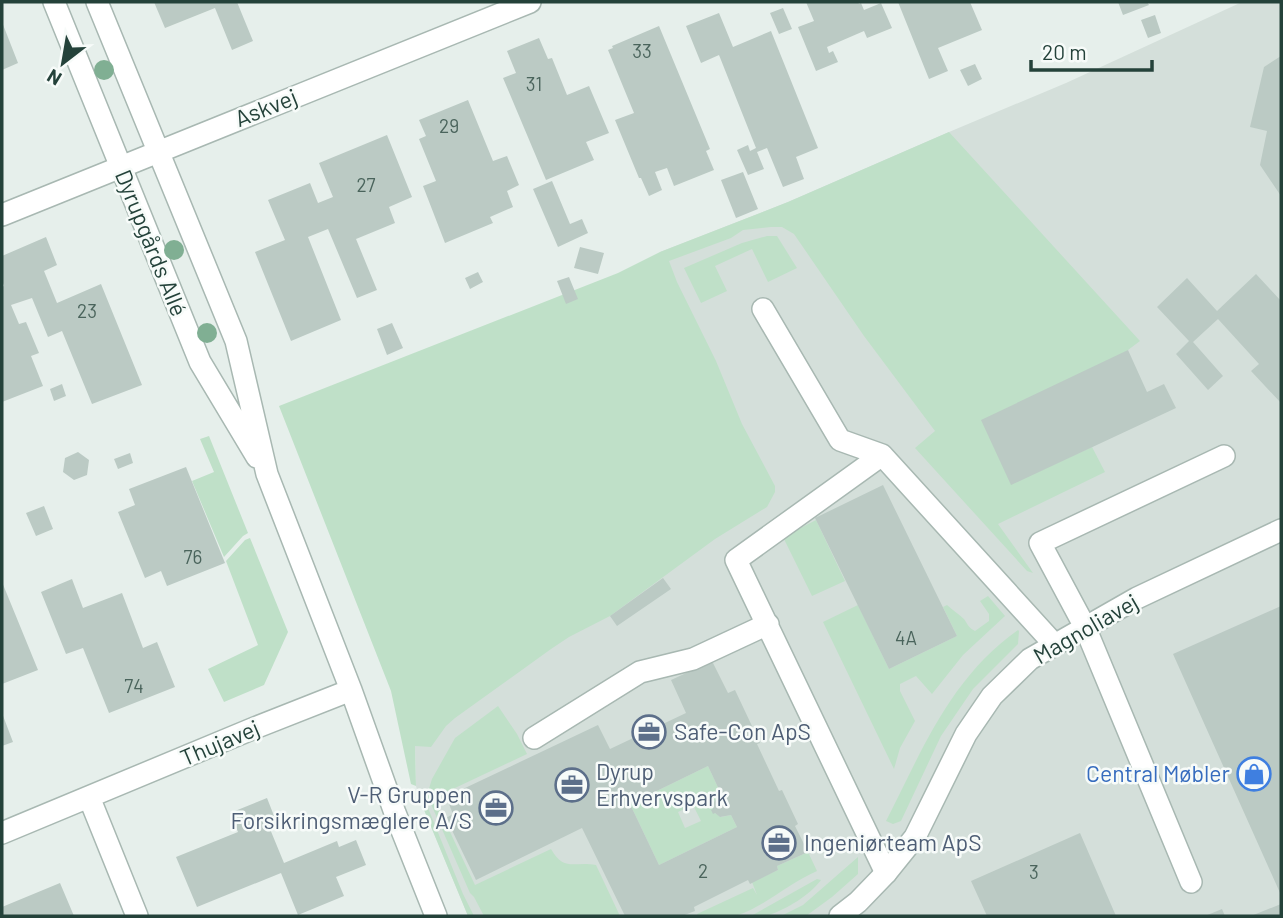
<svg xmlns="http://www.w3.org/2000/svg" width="1283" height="918" font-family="Barlow,sans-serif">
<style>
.built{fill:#d4dfda}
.green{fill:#bfe0c8;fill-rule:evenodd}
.building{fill:#bbcac4;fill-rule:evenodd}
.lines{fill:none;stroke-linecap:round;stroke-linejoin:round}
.lane-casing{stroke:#a8b8b2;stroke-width:24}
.street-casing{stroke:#a8b8b2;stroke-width:24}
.lane{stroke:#fff;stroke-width:21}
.street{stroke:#fff;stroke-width:21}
.tree{fill:#80af93}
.labels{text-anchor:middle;stroke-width:5;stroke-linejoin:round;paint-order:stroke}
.number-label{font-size:19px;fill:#4a645c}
.street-label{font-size:23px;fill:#24423a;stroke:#f7fbf9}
.service-label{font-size:23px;fill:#4e5e75;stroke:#f7fbf9;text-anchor:start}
.shop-label{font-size:23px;fill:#366cbe;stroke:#f7fbf9;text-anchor:end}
</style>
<rect width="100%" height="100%" fill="#e6efeb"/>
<path class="built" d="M1242,2H1281V916H468L419,797L416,786L415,746L660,252L788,202L949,132L1066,83Z"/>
<path class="green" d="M949,132L1140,341L1128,350L1011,484L1092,447L1105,472L998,524L1033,573L1027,571L915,448L935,431L864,336L794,234L782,227H771L743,230L731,238L669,261L677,282L716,361L742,424L775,486V492L767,507L715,539L610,616L569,637L551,649L455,718L446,726L431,747L415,746L416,786L411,784L391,691L279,406L618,273L660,252L788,202Z
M767,236H777L797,268L768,282L752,249L715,266L727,291L701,303L684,268L742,243Z
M209,436L248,533L243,536L224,557L192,481L214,472L200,439Z
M816,520L845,581L812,596L783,537Z
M250,538L288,632L264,685L224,702L208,669L258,645L226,561L245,540Z
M988,596L1005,616L963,655L932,694L916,676L900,684V691L915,721L900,748L894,769L823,622L858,605L889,669L957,636L943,607L947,605C952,610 959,614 964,619C968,625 969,628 975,631L989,621V614L980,601Z
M1018,630L1019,631L1018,644L973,689L941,736L901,821L893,824L886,821C922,751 950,678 1018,630Z
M498,706L517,734L527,754L438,796L435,800L475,885L551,849C564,872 574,861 596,865L620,916H484L474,897L470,893L427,795L432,779L455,738Z
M708,766L722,796L717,798L714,802L715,813L721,817L731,815L737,827L659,865L630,804ZM693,805L701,821L685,828L678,812Z
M426,803L463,894L474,916H468L422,805Z
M808,852L817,871C789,883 767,905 738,915C726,918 710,916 698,916L697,914L753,888L757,895L752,882L778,870L777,866Z
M858,857V874L832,897L806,916H781L803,905Z
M817,879L821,880C810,895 787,909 769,915C763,917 757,916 751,916Z"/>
<path class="building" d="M154,2H213L214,3L237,2L253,41L232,50L215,8L165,28Z
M806,2H858L859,4L861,3L864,10L881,3L892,28L867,38L864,31L827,47L829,53L833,51L838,62L816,71L798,27L814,21Z
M898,2H970L982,30L938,48L948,71L929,79Z
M1118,2H1147L1149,5L1123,15Z
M783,8L792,29L779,34L770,13Z
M719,13L733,47L771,31L818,148L796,157L804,179L783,187L767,148L757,152L764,169L748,175L737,150L748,145L750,151L756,148L719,55L701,63L686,26Z
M1155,15L1161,33L1148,38L1141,20Z
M2,22L18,63L2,70Z
M659,26L710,149L706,151L714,170L674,186L667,168L655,172L662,190L649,196L641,178H639L615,120L634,113L608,50L613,48L612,46Z
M539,38L548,59L552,58L567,95L589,86L609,133L586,142L594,160L546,180L503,78L516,73L507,51Z
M1281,56V196L1260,165L1267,131L1250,127L1264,67Z
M975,64L982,79L968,86L960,70Z
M468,100L493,161L507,156L519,185L507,191L513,207L490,217L493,223L445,243L423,186L436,181L419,139L426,136L419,120Z
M387,135L412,197L389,207L395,223L356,239L377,290L357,298L328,229L308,237L341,320L291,341L255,252L285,240L268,200L310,183L318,203L333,197L319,163Z
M743,172L758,209L736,218L721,180Z
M552,181L570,224L582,219L588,233L558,247L533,189Z
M46,237L57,265L44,271L57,303L101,284L142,385L92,404L62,331L48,337L32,298L11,305L19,324L26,322L39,353L31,356L43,386L2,402V287L4,286L2,280V256Z
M580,247L604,253L598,274L574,268Z
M478,272L483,282L470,289L465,278Z
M1256,274L1281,301V403L1251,371L1259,364L1218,319L1193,342L1223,376L1208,390L1176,354L1189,341L1157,307L1187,278L1217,311Z
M569,277L578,299L566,304L557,281Z
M392,323L403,348L387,355L377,329Z
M1128,350L1147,392L1164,384L1176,408L1011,485L981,420Z
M62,384L66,396L54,401L50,389Z
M78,452L89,460L87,475L74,480L63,472L65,458Z
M130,453L133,463L118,469L114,459Z
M186,467L225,563L167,586L161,571L145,578L118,512L135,505L129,489Z
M883,485L957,636L889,669L815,518Z
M44,506L53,529L36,536L26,513Z
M663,578L671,589L617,626L610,616Z
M72,579L83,608L122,593L143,648L157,642L175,687L109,713L83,648L66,654L41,592Z
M2,582L38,670L2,684Z
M1281,606V895L1173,654Z
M712,661L728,693L735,690L760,743L757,744L779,791L782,790L798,824L795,826L808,852L777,866L778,870L750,884L748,880L694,907L695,911L682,916H625L582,828L476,880L446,818L453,814L446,797L598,725L610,749L686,713L671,680ZM708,766L722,796L717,798L714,802L713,809L711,810L713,814L715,813L720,817L731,815L737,827L659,865L630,804Z
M2,713L13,742L2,746Z
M267,798L278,826L270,829L284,863L337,841L339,847L356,840L366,865L336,877L344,896L298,915L281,873L197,907L176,857L238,832L230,813Z
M1080,833L1116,916H987L971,881Z
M60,883L74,916H2V907Z
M1281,904V916H1251Z
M1222,909L1225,916H1205Z"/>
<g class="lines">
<defs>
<path id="lane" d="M763,309L840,440L882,455L1054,644
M882,455L736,560L886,873
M534,738L640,672L693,659L768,624
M1191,882L1085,627L1040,543L1224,456"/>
<path id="street" d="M54,2L200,362L257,457
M97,2L236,341L267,474L351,690L395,813L436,916
M2,215L530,2
M89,797L137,916
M2,833L252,729L351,690
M840,916L858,902L886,873L915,837L966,734L992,696L1030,659L1137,598L1281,530"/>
</defs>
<use href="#lane" class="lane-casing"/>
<use href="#street" class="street-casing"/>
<use href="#lane" class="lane"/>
<use href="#street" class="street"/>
</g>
<g class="tree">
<circle cx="104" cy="70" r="10"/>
<circle cx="174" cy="250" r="10"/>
<circle cx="207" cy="333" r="10"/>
</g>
<defs>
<symbol id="office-ring" viewBox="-11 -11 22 22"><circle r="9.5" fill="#f7fbf9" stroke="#5c6f8a" stroke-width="1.5"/><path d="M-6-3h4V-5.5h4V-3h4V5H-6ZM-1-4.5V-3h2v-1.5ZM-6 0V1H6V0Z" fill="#5c6f8a"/></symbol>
<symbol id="shop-ring" viewBox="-11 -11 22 22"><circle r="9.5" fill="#f7fbf9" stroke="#3f7fe0" stroke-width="1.5"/><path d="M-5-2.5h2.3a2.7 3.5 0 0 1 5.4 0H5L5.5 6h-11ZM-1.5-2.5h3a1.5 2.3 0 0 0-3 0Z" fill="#3f7fe0"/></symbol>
</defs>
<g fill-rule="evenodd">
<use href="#office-ring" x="630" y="713" width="38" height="38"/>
<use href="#shop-ring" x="1235" y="755" width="38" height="38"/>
<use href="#office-ring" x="553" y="766" width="38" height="38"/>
<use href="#office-ring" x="477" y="789" width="38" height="38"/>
<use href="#office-ring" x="760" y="824" width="38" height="38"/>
</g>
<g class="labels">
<g class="number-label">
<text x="642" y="58">33</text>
<text x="534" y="91">31</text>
<text x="449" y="133">29</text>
<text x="366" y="192">27</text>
<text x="87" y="318">23</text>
<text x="193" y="564">76</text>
<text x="906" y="645">4A</text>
<text x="134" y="693">74</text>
<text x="703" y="878">2</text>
<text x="1034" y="879">3</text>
</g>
<g class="street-label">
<text transform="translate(266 108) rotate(-22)" y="8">Askvej</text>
<text transform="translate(151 243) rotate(68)" y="8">Dyrupgårds Allé</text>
<text transform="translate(1086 629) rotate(-30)" y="8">Magnoliavej</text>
<text transform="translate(220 743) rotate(-23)" y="8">Thujavej</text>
</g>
<g class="service-label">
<text x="674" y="740">Safe-Con ApS</text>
<text x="596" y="780">Dyrup<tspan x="596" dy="26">Erhvervspark</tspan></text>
<text x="472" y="803" text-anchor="end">V-R Gruppen<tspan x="472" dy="26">Forsikringsmæglere A/S</tspan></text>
<text x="804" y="851">Ingeniørteam ApS</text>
</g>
<g class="shop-label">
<text x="1230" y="782">Central Møbler</text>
</g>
</g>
<rect width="1283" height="918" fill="none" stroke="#24423a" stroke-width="7"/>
<g transform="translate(63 63) rotate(211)" stroke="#f7fbf9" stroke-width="5" paint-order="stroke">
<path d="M0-5L12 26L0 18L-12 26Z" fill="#24423a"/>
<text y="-10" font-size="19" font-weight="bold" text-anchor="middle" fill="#24423a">N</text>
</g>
<path d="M1031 60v10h121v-10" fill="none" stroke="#24423a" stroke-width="3.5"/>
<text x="1042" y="60" font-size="21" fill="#24423a" stroke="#f7fbf9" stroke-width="5" paint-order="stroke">20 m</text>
</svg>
